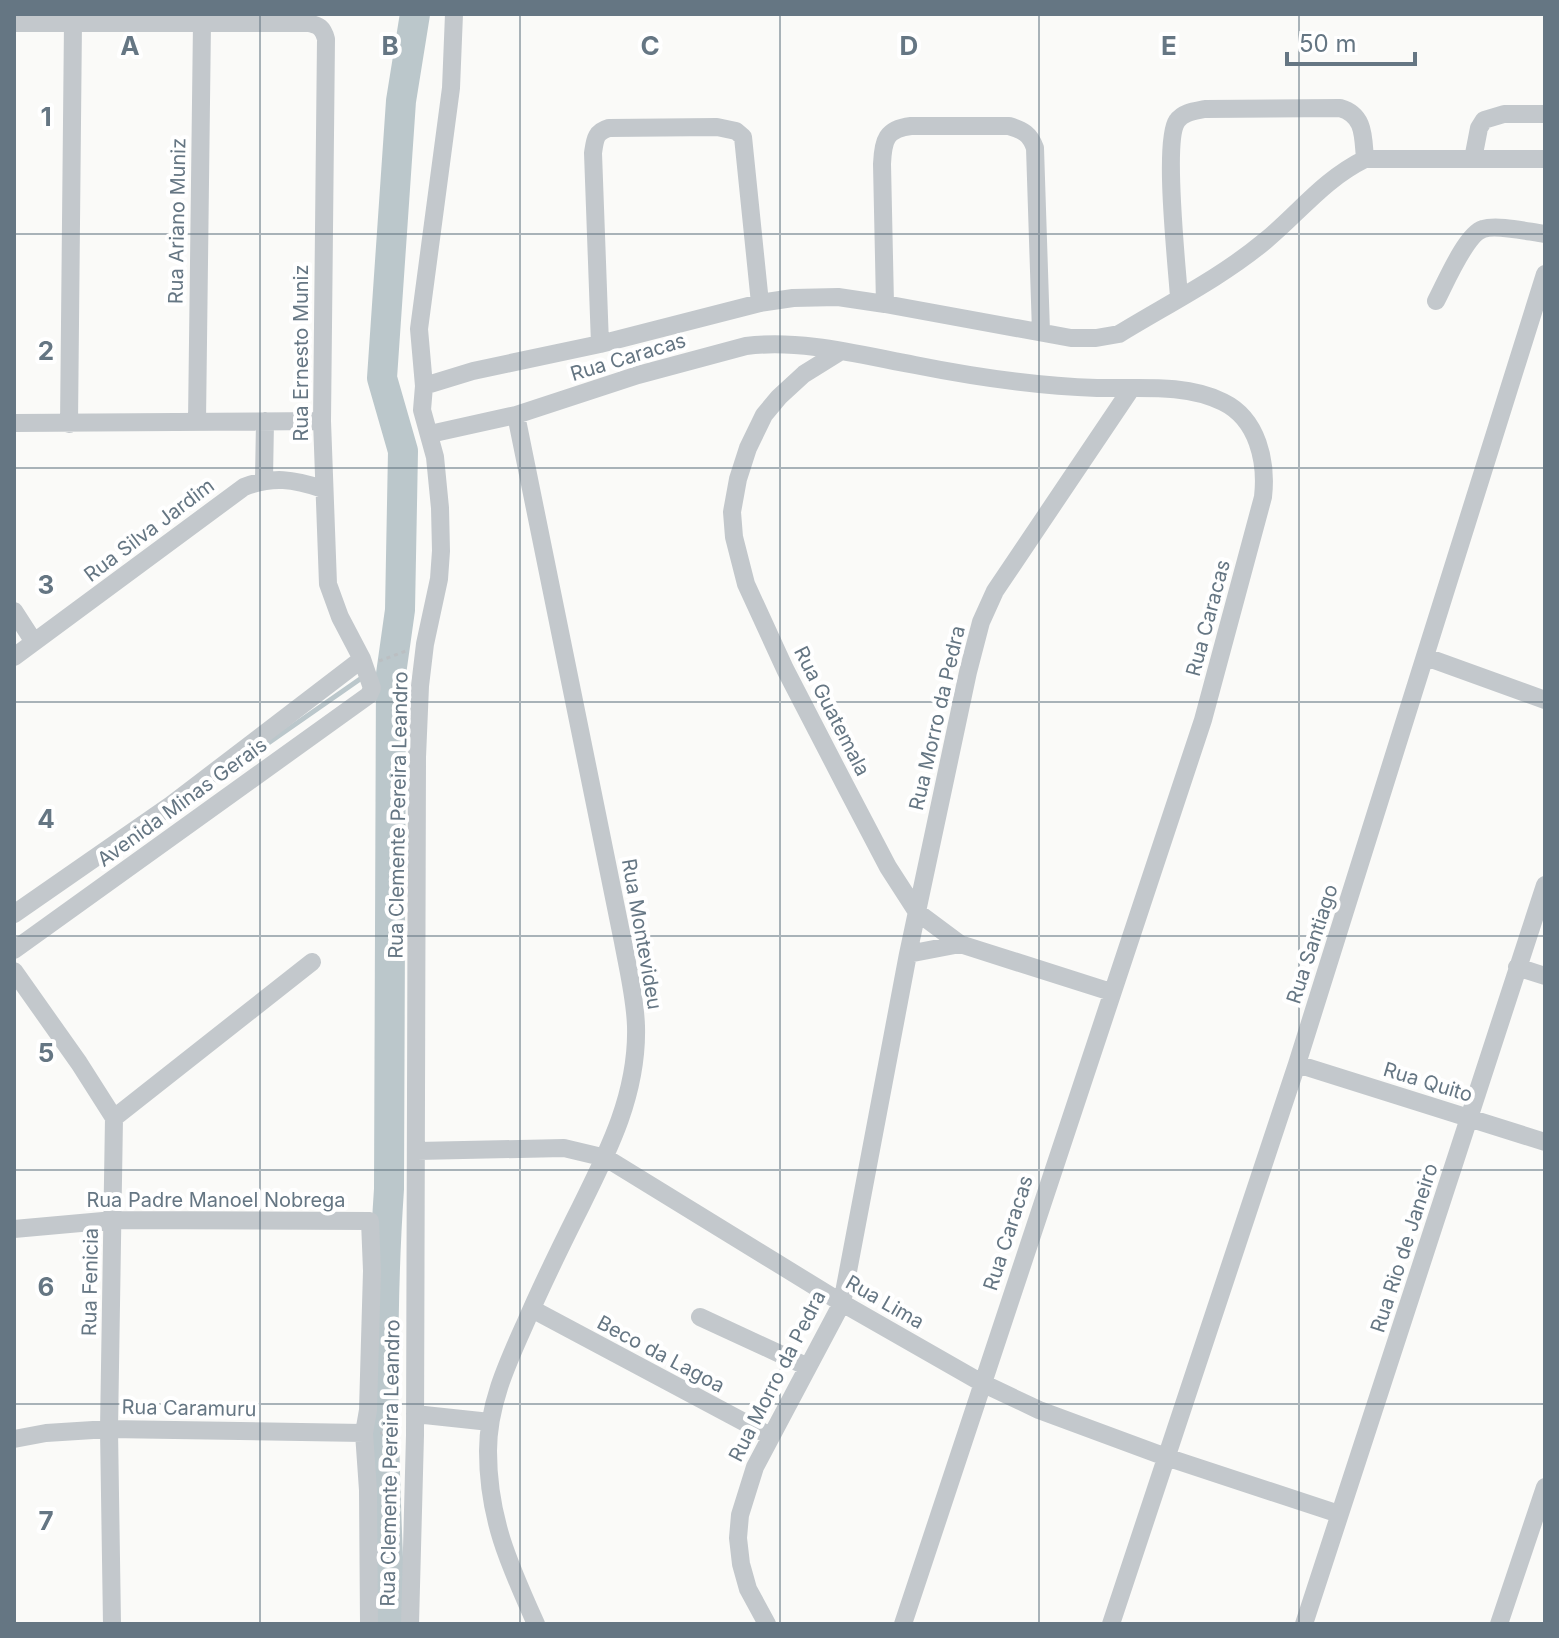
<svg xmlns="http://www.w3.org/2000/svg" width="1559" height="1638" font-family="Inter,sans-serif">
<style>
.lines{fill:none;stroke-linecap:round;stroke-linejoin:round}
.stream{stroke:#bbc7cb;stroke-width:5}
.river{stroke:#bbc7cb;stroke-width:30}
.path{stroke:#bbbfc2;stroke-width:3;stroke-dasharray:4 4;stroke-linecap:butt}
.minor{stroke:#c3c8cc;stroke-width:18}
.grid{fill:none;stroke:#657683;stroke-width:2;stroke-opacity:0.55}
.labels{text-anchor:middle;stroke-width:8;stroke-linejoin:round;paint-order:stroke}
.street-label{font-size:20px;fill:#657683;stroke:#fff}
.grid-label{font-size:26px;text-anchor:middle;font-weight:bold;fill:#657683;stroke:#fff;stroke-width:8;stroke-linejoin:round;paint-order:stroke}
</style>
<rect width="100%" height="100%" fill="#fafaf8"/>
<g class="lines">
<path class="stream" d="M373,676L391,674
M244,760L363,677"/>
<path class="river" d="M391,1624C384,1479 379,1334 389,1189L391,674L400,610L403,451L382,378L401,101L415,14"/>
<path class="path" d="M379,661L406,651
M380,1433L396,1434"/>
<path class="minor" d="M14,23H308C319,25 323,28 326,39L322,421L328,584L340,617L362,659L372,688L369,695L14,950
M1473,159L1479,128L1484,120L1504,114H1545
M1179,297C1177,266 1163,141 1177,121C1183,112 1195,111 1205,109L1340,108C1365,115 1363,137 1365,159
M1436,301C1445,284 1466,234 1483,229C1497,224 1529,232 1545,234
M885,304L882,164C883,140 886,129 911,126H1009C1023,130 1030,134 1035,148L1041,332
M600,344L593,153C595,140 595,132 609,128L717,127L736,131L743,137L760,303
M841,351L804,374L779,397L764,415L748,448L738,479L732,512L734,537L746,584L785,669L845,785L888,867L917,912L960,944L1111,992
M424,386L473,371L600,344L760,303L793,298L838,297L885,304L1071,338H1096L1119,334C1168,304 1222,277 1265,241C1300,212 1323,180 1365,159H1545
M516,415L623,942C628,969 635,997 636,1026C638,1095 607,1154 577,1214C559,1250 541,1287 525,1324C507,1364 488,1405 488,1451C488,1518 509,1564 536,1624
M197,422L202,22
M14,423L322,421
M69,424L73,22
M430,434L516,415L638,375L746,346C802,339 861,355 915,365C975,377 1036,386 1097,388C1137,389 1185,383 1223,402C1258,419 1267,462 1263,497L1203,720L903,1624
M264,479L265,421
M14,611L34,642
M14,657L244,487C273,476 293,479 323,489
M1426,657L1545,700
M14,914L171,805L362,659
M908,954L960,944
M1517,967L1545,976
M14,971L79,1063L114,1118L109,1429L112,1624
M1297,1064L1545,1142
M114,1118L312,962
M417,1151L564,1148L606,1158L842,1303L982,1383L1039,1410L1166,1457L1339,1514
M14,1229L114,1220L370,1221L372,1271L368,1410L364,1433L368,1490L369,1624
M532,1309L770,1436
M700,1317L808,1367
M415,1414L490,1422
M14,1439L46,1433L109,1429L364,1433
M410,1624L415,1435L417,757L420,686L425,644L439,579L441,551L440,508L435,457L422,410L424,386L419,329L451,88L454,14
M767,1624L748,1589L741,1564L738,1538L740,1515L755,1467L842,1303L908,954L968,672L981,622L995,591L1131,389
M1111,1624L1297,1064L1545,274
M1304,1624L1545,885
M1499,1624L1545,1487"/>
</g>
<path class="grid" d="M260,14V1624M520,14V1624M780,14V1624M1039,14V1624M1299,14V1624M14,234H1545M14,468H1545M14,702H1545M14,936H1545M14,1170H1545M14,1404H1545"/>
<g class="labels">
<g class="street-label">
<text transform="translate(177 221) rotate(-89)" y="7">Rua Ariano Muniz</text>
<text transform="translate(301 353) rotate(-90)" y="7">Rua Ernesto Muniz</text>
<text transform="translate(628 357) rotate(-17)" y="7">Rua Caracas</text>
<text transform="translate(149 530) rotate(-37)" y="7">Rua Silva Jardim</text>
<text transform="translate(1208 618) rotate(-75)" y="7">Rua Caracas</text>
<text transform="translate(832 711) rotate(63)" y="7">Rua Guatemala</text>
<text transform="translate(937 718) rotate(-77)" y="7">Rua Morro da Pedra</text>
<text transform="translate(182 802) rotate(-36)" y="7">Avenida Minas Gerais</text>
<text transform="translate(398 815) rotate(-89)" y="7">Rua Clemente Pereira Leandro</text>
<text transform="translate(642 934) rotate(80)" y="7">Rua Montevideu</text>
<text transform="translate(1312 944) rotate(-72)" y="7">Rua Santiago</text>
<text transform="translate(1428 1082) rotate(17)" y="7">Rua Quito</text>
<text x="216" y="1207">Rua Padre Manoel Nobrega</text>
<text transform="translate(1008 1233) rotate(-72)" y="7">Rua Caracas</text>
<text transform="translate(1404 1248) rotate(-72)" y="7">Rua Rio de Janeiro</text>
<text transform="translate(90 1282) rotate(-89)" y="7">Rua Fenicia</text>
<text transform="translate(885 1302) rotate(30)" y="7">Rua Lima</text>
<text transform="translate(661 1354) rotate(28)" y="7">Beco da Lagoa</text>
<text transform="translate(777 1376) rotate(-63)" y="7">Rua Morro da Pedra</text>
<text transform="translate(189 1408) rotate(1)" y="7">Rua Caramuru</text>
<text transform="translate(390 1463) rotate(-89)" y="7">Rua Clemente Pereira Leandro</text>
</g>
</g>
<g class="grid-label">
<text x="130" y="55">A</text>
<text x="390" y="55">B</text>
<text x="650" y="55">C</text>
<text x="909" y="55">D</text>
<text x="1169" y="55">E</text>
<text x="46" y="126">1</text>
<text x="46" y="360">2</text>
<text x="46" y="594">3</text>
<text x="46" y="828">4</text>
<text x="46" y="1062">5</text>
<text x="46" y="1296">6</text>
<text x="46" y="1530">7</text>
</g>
<rect width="1559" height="1638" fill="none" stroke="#657683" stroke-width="32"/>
<path d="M1287 52v12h128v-12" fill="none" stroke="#657683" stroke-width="4"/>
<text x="1299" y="52" font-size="24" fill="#657683" stroke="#ffffff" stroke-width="6" paint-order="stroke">50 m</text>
</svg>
